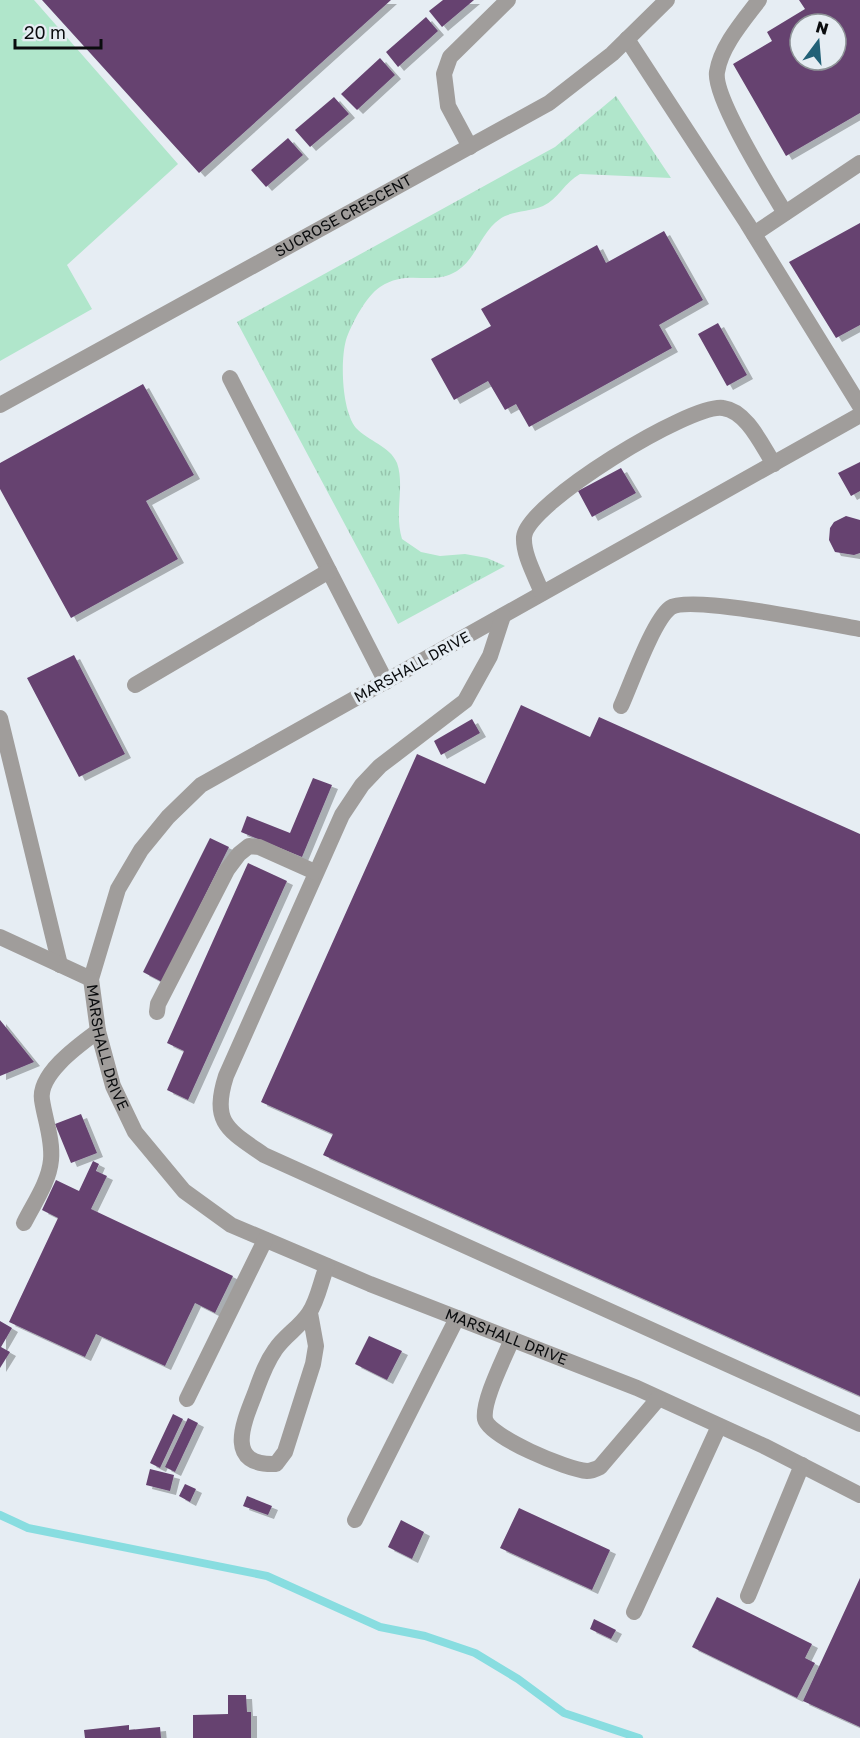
<svg xmlns="http://www.w3.org/2000/svg" width="860" height="1738" font-family="'Golos Text',sans-serif">
<style>
.grass{fill:url(#grass-tufts)}
.pitch{fill:#b0e6cb}
.lines{fill:none;stroke-linecap:round;stroke-linejoin:round}
.stream{stroke:#88dde0;stroke-width:8}
.building{fill:#664370;fill-rule:evenodd;filter:url(#shadow)}
.service{stroke:#a09d9b;stroke-width:16}
.labels{text-anchor:middle;stroke-width:6;stroke-linejoin:round;paint-order:stroke}
.street-label{font-size:15px;fill:#0a0c0e;stroke:#e6edf3}
</style>
<defs>
<pattern id="grass-tufts" width="24" height="20" patternUnits="userSpaceOnUse" patternTransform="scale(1.5)"><rect width="24" height="20" fill="#b0e6cb"/><path d="M3 7l-1-3M5 7V3M7 7l1-3M15 17l-1-3M17 17v-4M19 17l1-3" fill="none" stroke="#96c4ad"/></pattern>
<filter id="shadow"><feDropShadow dx="6" dy="4" stdDeviation="0" flood-color="#0004"/></filter>
</defs>
<rect width="100%" height="100%" fill="#e6edf3"/>
<path class="grass" d="M616,96L671,178L580,174C565,182 558,199 543,206C530,212 510,211 500,219C480,233 477,258 457,271C430,287 409,268 380,287C366,296 351,325 346,340C340,362 342,411 356,428C368,441 390,446 397,463C405,486 394,513 402,539L421,552L440,556L465,554L487,558L505,566L398,624L237,322L555,147Z"/>
<path class="pitch" d="M0,0H34L178,164L67,265L92,309L0,361Z"/>
<g class="lines">
<path class="stream" d="M0,1515L28,1528L267,1576L380,1627L425,1636L475,1653L518,1679L564,1713L639,1738"/>
</g>
<path class="building" d="M42,0H391L199,173Z
M443,0H474L442,27L429,11Z
M799,0H860V113L786,156L733,64L772,41L767,32L805,9ZM800,24H836V60H800Z
M426,17L438,31L398,67L386,52Z
M380,58L395,75L357,110L341,94Z
M334,97L349,114L310,147L295,130Z
M288,138L303,155L266,187L251,170Z
M860,223V325L836,338L789,262Z
M664,231L703,300L659,325L672,348L529,427L516,404L505,410L488,381L454,400L431,359L491,326L481,309L597,245L606,263Z
M718,323L747,375L727,386L698,334Z
M143,384L194,475L146,501L178,559L71,618L0,489V463Z
M860,462V491L851,496L838,473Z
M621,468L636,493L592,517L578,491Z
M846,516L860,520V553L854,555L835,552L829,540L830,528L834,522Z
M74,655L125,754L79,777L27,678Z
M521,705L590,737L599,717L860,834V1396L323,1155L333,1134L261,1102L417,754L485,784Z
M472,719L480,733L441,755L434,741Z
M313,778L332,785L302,857L241,832L247,816L290,833Z
M210,838L229,847L162,982L143,972Z
M248,863L287,881L188,1100L167,1090L184,1051L167,1043Z
M0,1020L34,1062L0,1076Z
M81,1114L97,1153L71,1163L55,1124Z
M93,1161L99,1164L96,1171L107,1176L91,1209L233,1276L215,1313L195,1303L165,1366L96,1334L85,1357L9,1322L58,1218L42,1210L56,1180L79,1191Z
M0,1321L12,1328L1,1347L10,1352L0,1368Z
M369,1336L402,1351L387,1380L355,1364Z
M173,1414L183,1419L160,1468L150,1463Z
M188,1418L198,1423L175,1472L165,1467Z
M150,1469L174,1475L170,1491L146,1485Z
M185,1484L196,1489L190,1502L179,1496Z
M247,1496L272,1506L268,1515L243,1506Z
M519,1508L610,1550L592,1590L500,1548Z
M401,1520L424,1532L412,1559L388,1547Z
M860,1578V1727L803,1701Z
M717,1597L812,1644L805,1658L815,1663L797,1698L692,1647Z
M594,1619L616,1630L611,1639L590,1629Z
M228,1695H246L247,1712H251V1738H193V1715L228,1714Z
M129,1725V1730L160,1727L161,1738H85L84,1730Z"/>
<g class="lines">
<g class="service">
<path d="M759,0C744,20 721,46 717,72C713,97 770,188 785,213"/>
<path d="M627,39L747,223L860,406"/>
<path d="M470,147L448,106L444,74L450,57L508,0"/>
<path d="M754,234L860,163"/>
<path d="M230,378L386,682"/>
<path id="s1" d="M0,405L549,103L612,54L667,0"/>
<path id="s2" d="M860,415L201,785L168,817L141,850L118,889L91,979L98,1031L113,1086L135,1132L184,1191L231,1225L370,1284L637,1388L764,1446L860,1495"/>
<path d="M542,593C536,577 523,555 524,537C527,503 691,403 723,408C747,411 762,446 774,464"/>
<path d="M503,616L490,656L465,701L380,766L362,785L342,815L226,1076C211,1123 228,1130 264,1155L860,1424"/>
<path d="M135,685L329,571"/>
<path d="M621,706C631,684 653,621 670,608C689,594 830,624 860,629"/>
<path d="M0,718L60,965"/>
<path d="M0,937L91,979"/>
<path d="M157,1012L158,1004L227,870L239,854L249,846L259,847L315,872"/>
<path d="M24,1223C34,1203 49,1182 51,1160C53,1140 45,1120 42,1100C38,1074 79,1045 98,1031"/>
<path d="M310,1313L316,1346L313,1364L285,1452L276,1464C226,1466 242,1426 254,1396C260,1380 265,1364 275,1350C284,1336 300,1327 309,1313C318,1300 321,1280 327,1266"/>
<path d="M512,1339C505,1357 482,1401 485,1419C489,1437 568,1470 587,1471C591,1471 596,1469 600,1467L658,1399"/>
<path d="M187,1399L265,1240"/>
<path d="M355,1520L457,1318"/>
<path d="M748,1596L802,1465"/>
<path d="M634,1612L719,1426"/>
</g>
</g>
<g class="labels">
<g class="street-label">
<text dy="5" stroke="none"><textPath href="#s1" startOffset="392">SUCROSE CRESCENT</textPath></text>
<text transform="translate(412 667) rotate(-29)" y="5">MARSHALL DRIVE</text>
<text dy="5" stroke="none"><textPath href="#s2" startOffset="1054">MARSHALL DRIVE</textPath></text>
<text dy="5" stroke="none"><textPath href="#s2" startOffset="1576">MARSHALL DRIVE</textPath></text>
</g>
</g>
<g transform="translate(818 42) rotate(16)"><circle r="28" fill="#e6edf3" stroke="#8e9397" stroke-width="1.5"/>
<path d="M0-4.5L10 22L0 15L-10 22Z" fill="#226177"/>
<text y="-9" font-size="16" font-weight="bold" text-anchor="middle" fill="#0a0c0e">N</text>
</g>
<path d="M15 39v9h86v-9" fill="none" stroke="#0a0c0e" stroke-width="3"/>
<text x="24" y="39" font-size="18" fill="#0a0c0e" stroke="#e6edf3" stroke-width="4.5" paint-order="stroke">20 m</text>
</svg>
